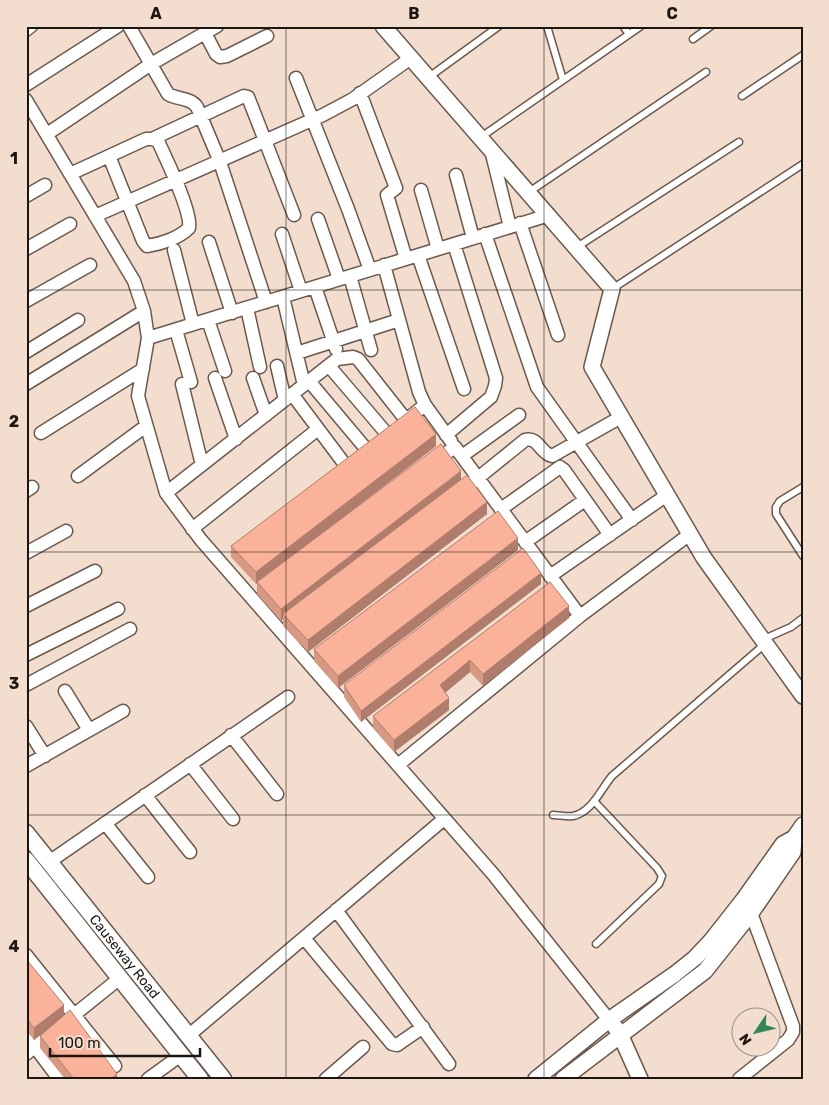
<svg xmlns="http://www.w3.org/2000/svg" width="829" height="1105" font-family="Rubik,sans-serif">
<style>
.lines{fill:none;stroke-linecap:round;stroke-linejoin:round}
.service-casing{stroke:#6b594d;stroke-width:9}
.minor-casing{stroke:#6b594d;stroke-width:15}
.tertiary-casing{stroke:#6b594d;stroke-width:18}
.secondary-casing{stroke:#6b594d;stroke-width:19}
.service{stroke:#fff;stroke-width:6}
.minor{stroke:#fff;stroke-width:12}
.tertiary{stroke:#fff;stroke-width:15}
.secondary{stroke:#fff;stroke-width:16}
.wall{fill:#d89984}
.shaded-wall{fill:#b07d6c}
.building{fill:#fbb29a;stroke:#b07d6c}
.grid{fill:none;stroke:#1c1510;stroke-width:1;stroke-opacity:0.55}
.labels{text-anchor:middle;stroke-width:4.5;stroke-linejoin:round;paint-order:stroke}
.street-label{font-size:14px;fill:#1c1510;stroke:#f2ddcf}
.neatline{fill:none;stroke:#1c1510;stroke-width:2}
.grid-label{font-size:16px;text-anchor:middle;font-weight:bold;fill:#1c1510}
</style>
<rect width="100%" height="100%" fill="#f2ddcf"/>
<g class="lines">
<defs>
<path id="service" d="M547,26L563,80
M623,26L629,34
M693,39L711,26
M429,77L499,26
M742,96L803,55
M481,137L641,26
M529,192L706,72
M577,247L739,142
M612,289L803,164
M803,487L780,501L776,507V514L803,556
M764,639L791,627L803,618
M594,801L657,868L662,876L659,884L596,944
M553,815C559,815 567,817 573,816C592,812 601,789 612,776L765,644"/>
<path id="minor" d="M129,26L168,94C178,100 190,97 197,107L220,162L266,302
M26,30L31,26
M205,33L216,54L220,57L227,56L267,36
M296,78L348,209L370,270
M26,85L118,26
M360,93L396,188L387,195L406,259
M26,100L134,281L144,311L148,338L138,396L166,493L201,540L493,874L609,1020
M47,134L151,64L217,26
M152,139L244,96L248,97L294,215
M491,150L510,227
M70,174L146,139H152L158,141C166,159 192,211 189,228C179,238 161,244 147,246L143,241L109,156
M456,175L473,238
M421,190L438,249
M26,196L45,185
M95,216L323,115L353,99L411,58
M318,219L339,279
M520,223L558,335
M282,234L301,291
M485,234L537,387L632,520
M209,242L232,313
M26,249L70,224
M174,250L193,324
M418,255L464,389
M384,265L419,392L425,405L451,441
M350,276L371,350
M315,287L336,349
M283,297L304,385
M26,301L90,265
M247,308L260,367
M208,320L225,371
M176,330L191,382
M148,338L549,215
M26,352L78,320
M297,353L399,320
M277,366L285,400
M329,366L387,434
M215,378L236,439
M253,378L266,415
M309,381L367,450
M26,384L144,311
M182,384L202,465
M292,394L346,466
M405,421L425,405
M41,433L143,369
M446,435L491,397L495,386L496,378L454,244
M462,456L519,415
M434,462L455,447L580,616
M78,476L146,426
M473,482L525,440C538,436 540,453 552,456L621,417
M26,491L32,487
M166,493L337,359L353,357L358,359L406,420
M501,509L560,467L564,470L610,535
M192,529L318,429
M525,542L585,500
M26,553L66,531
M550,576L667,495
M26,606L95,571
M26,655L118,609
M26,685L130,629
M65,691L89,730
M26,726L45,756
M231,735L277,794
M190,764L233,819
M398,765L580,616L690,534
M26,766L123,711
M145,795L190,852
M105,823L148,877
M49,862L288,697
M336,910L449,1064
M304,938L392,1044L397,1045L423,1027
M26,955L115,1066
M69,1019L120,978
M26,1035L59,1079
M188,1036L444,819
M26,1054L53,1032
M148,1079L181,1055
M326,1079L363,1047
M739,1079L788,1040L793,1032V1026L751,913"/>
<path id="tertiary" d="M383,26L612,289L592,367L704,558L803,696
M615,1027L620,1034L640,1079
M536,1079L609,1020L675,974L695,958L711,941L744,899L783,844L794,838L803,825
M563,1079L705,971L751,913L793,852L794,838"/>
<g id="secondary">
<path id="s1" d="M26,833L223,1079"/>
<path d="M26,860L200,1079"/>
</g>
</defs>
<use href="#service" class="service-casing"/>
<use href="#minor" class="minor-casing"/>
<use href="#tertiary" class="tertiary-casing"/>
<use href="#secondary" class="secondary-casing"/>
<use href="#service" class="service"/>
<use href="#minor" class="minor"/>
<use href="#tertiary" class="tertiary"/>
<use href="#secondary" class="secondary"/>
</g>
<path class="wall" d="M436,446L345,516L461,480L487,514L308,652L283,626V619L281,621L257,594V583L256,584L231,557V546Z
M518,550L338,688L314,661V649Z
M550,582L569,618L483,686L470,672L445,693L449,710L394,752L373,728V716Z
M541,584L361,722L344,697V685Z
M26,959L64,1015L117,1079H65L40,1048V1036L47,1030L34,1040L26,1030Z"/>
<path class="shaded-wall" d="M436,434V446L256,584V572Z
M461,471V483L283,614V619L281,621V609Z
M487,502V514L308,652V640Z
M518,538V550L338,688V676Z
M541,573V584L361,722V711Z
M569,606V618L483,686V674Z
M470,660V672L440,697V685Z
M449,698V710L394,752V740Z
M64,1005V1017L34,1040V1028Z
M117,1074V1079H111Z"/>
<path class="building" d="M415,407L436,434L256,572L231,546Z
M441,444L461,471L281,609L257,582Z
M467,475L487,502L308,640L283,614Z
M498,511L518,538L338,676L314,649Z
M523,548L541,573L361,711L344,685Z
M550,582L569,606L483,674L470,660L440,685L449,698L394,740L373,716Z
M26,959L64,1005L34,1028L26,1018Z
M70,1010L117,1074L111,1079H74L40,1036Z"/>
<path class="grid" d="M286,26V1079M544,26V1079M26,290H803M26,552H803M26,815H803"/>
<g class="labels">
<g class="street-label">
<text dy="5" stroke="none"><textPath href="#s1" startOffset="158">Causeway Road</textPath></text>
</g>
</g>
<rect width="829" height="1105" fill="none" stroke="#f2ddcf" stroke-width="55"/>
<g transform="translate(756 1032) rotate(235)"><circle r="24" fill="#f2ddcf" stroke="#9c8d83"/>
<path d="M0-4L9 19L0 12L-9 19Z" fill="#348657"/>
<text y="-8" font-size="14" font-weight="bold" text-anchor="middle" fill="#1c1510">N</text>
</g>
<path d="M50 1048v8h150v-8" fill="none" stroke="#1c1510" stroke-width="2.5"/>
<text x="58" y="1048" font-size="15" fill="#1c1510" stroke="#f2ddcf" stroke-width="4" paint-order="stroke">100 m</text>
<rect x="28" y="28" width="774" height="1050" class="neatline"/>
<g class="grid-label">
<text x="156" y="19">A</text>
<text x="414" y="19">B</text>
<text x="672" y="19">C</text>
<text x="14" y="164">1</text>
<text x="14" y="427">2</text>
<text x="14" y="689">3</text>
<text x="14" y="952">4</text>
</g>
</svg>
